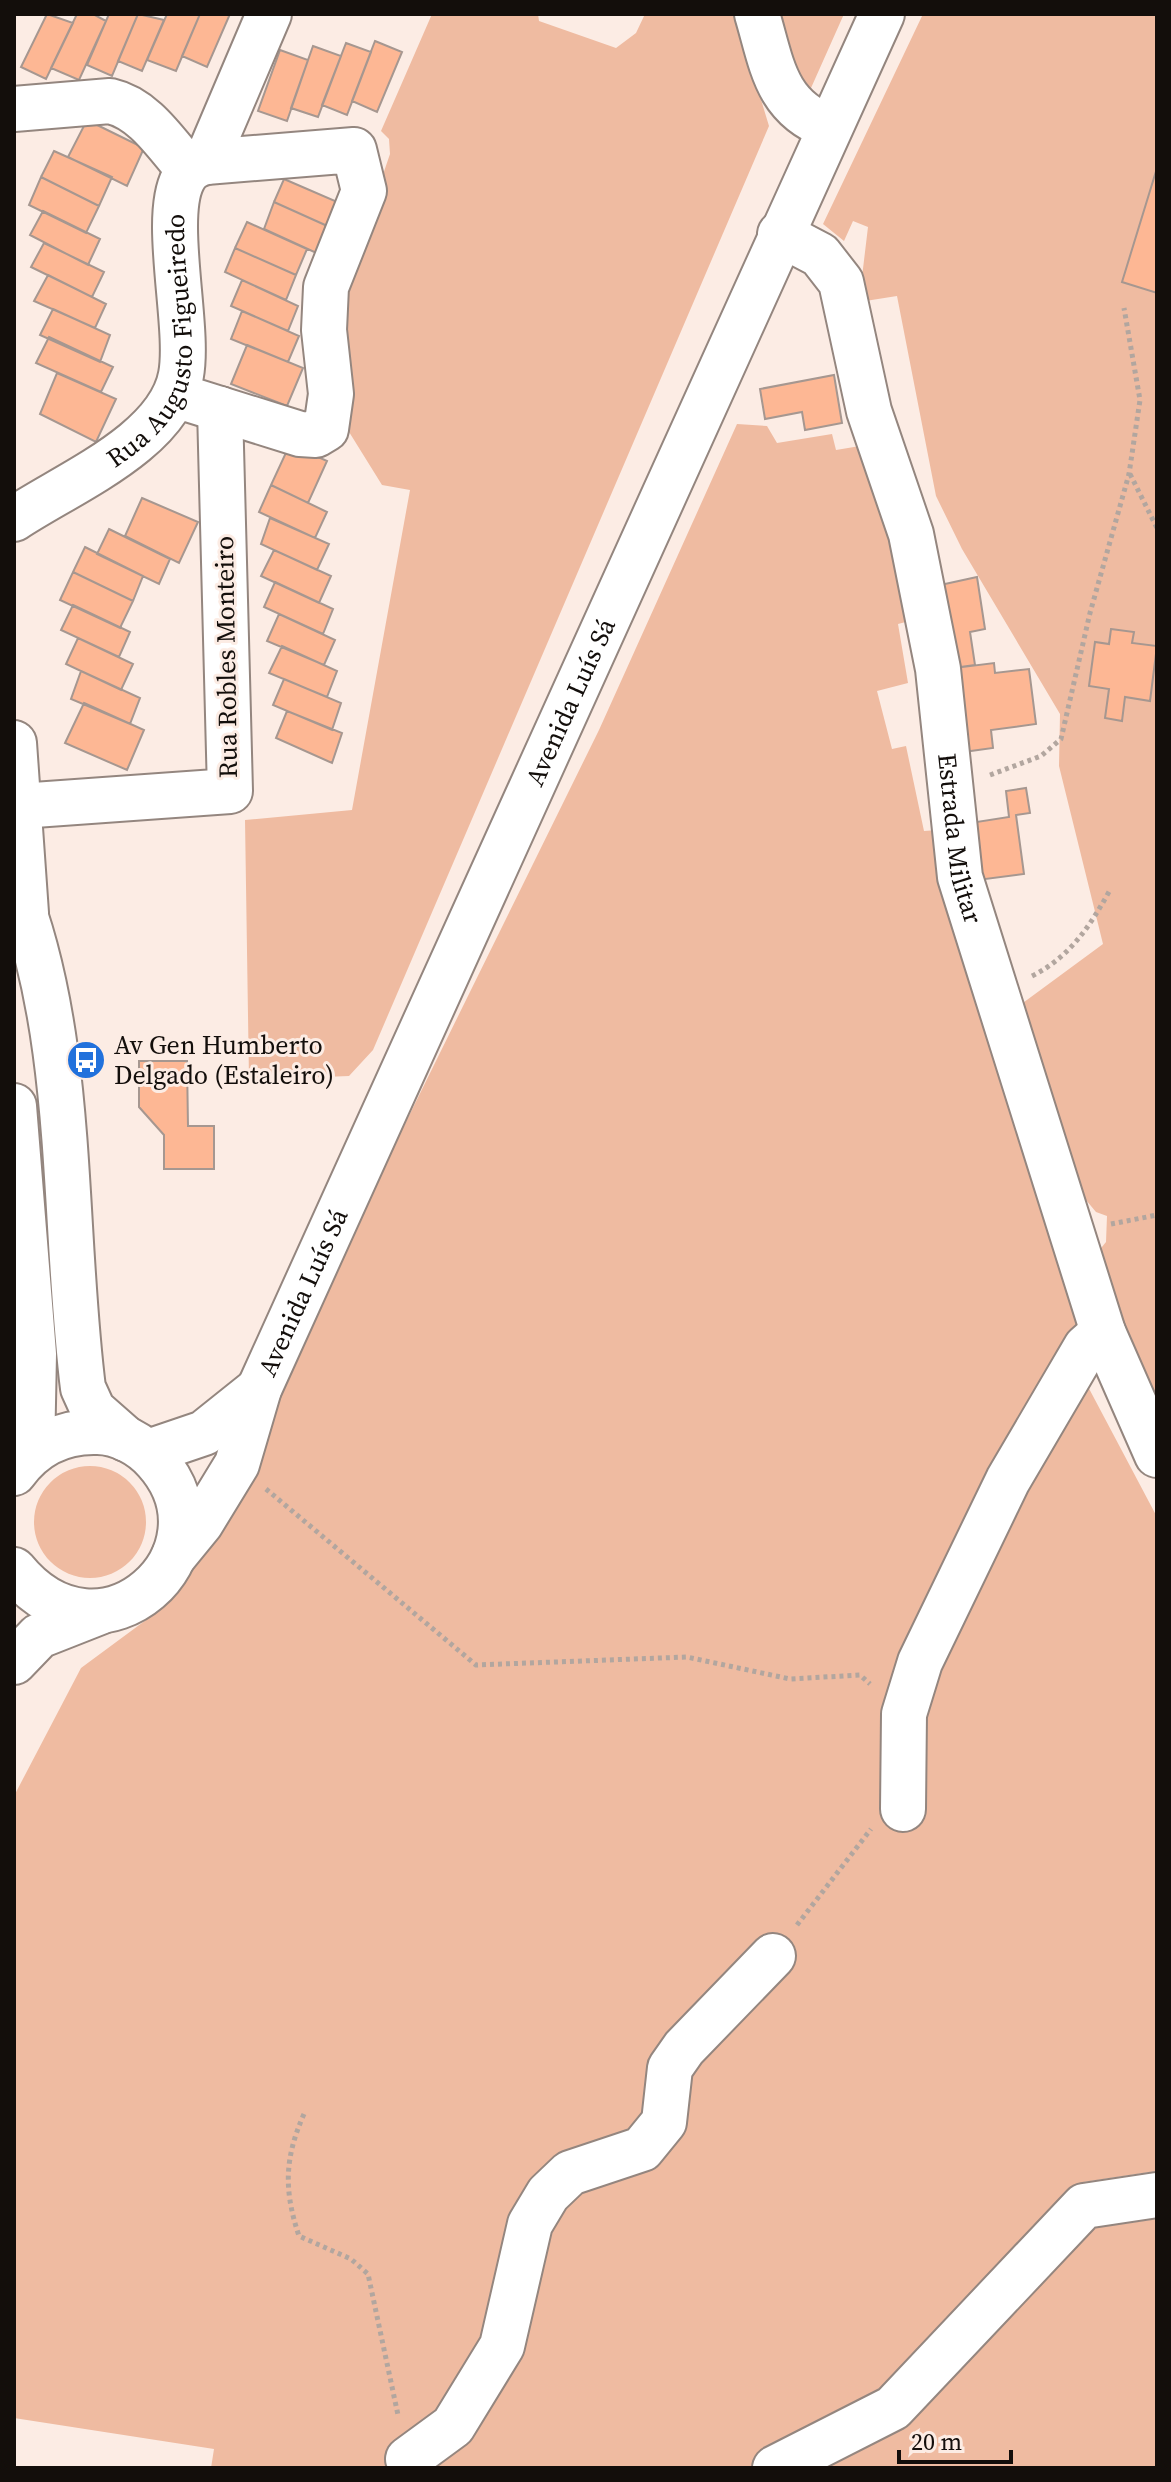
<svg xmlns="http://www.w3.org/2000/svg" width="1171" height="2482" font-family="'Source Serif 4',serif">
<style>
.green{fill:#efbba1}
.building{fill:#fdb794;stroke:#a69790;stroke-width:2}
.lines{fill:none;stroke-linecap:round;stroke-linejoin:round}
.minor-casing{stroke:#94867f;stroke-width:48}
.path{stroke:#b2a69f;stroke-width:5;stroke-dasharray:4 4;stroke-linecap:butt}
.minor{stroke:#fff;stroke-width:44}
.labels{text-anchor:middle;stroke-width:6;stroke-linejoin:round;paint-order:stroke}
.street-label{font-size:26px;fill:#130e0b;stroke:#fcece4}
.poi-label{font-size:26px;fill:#130e0b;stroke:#fcece4;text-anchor:start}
</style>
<rect width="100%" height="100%" fill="#fcece4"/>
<path class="green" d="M432,14H538L539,21L616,48L636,33L645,14H735L769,126L373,1050L349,1076L249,1080L245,820L352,810L410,490L382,485L341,419L350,271L390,154L389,139L381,131Z
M769,14H844L811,88L792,80Z
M923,14H1157V1408L1093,1258L1106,1242L1107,1216L1096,1212L1086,1200L1016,1008L1103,944L1059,766L1060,714L962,549L936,496L897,296L859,302L868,227L853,221L844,241L823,224Z
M737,424L767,426L777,443L832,434L836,450L860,446L917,619L898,624L908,683L877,691L892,749L906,746L924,831L938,830L1084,1323L897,1686L879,1809L925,1816L920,1679L1085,1381L1157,1517V2171L1084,2182L940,2326L960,2347L1085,2229L1157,2219V2468H211L214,2449L14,2418V1796L81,1668L169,1603L599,730Z
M34 1522a56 56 0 1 1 112 0a56 56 0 1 1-112 0Z"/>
<path class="building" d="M47,14L73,23L46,79L21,67Z
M77,14H93L106,21L79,80L51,68Z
M109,14H138L112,76L87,65Z
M138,14L164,20L142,71L118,61Z
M167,14H200L176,71L147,60Z
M200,14H230L207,67L182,56Z
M375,41L402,52L377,112L352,101Z
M346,43L371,52L347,115L322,105Z
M313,46L341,56L318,117L291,108Z
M280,50L308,60L287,121L258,111Z
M87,120L144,148L127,186L68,157Z
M54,151L112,177L99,206L41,177Z
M1157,168V293L1122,282Z
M41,177L99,206L86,233L29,205Z
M284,179L342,204L334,229L274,202Z
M274,202L334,229L323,256L264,229Z
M43,211L100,239L88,265L30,235Z
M247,222L307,249L296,275L235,248Z
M44,243L104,272L92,297L31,267Z
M235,248L296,275L286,300L225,272Z
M48,275L106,304L95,328L34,301Z
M242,280L298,306L288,331L231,306Z
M53,309L110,335L100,362L40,335Z
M242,311L299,336L288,362L231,339Z
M49,337L113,367L101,392L36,363Z
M247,345L303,368L287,406L231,384Z
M57,373L116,399L96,442L40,414Z
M834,375L842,423L805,430L802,412L765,419L760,389Z
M290,444L327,461L308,503L271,485Z
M271,485L327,512L315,538L259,512Z
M142,498L198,522L179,563L125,536Z
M270,518L329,544L317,570L261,544Z
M109,529L170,559L159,584L97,554Z
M85,547L143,576L133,601L73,572Z
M274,550L331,576L319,603L261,576Z
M73,572L133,601L120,628L60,600Z
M977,577L985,629L970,632L975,665L946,669L931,587Z
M275,582L333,609L323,634L264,607Z
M73,605L130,632L119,657L61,630Z
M279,614L335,640L324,665L267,641Z
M1111,629L1134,632L1132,643L1157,646L1150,701L1125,697L1122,721L1105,718L1109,689L1089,686L1095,642L1109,644Z
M78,638L133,664L121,690L66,664Z
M282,646L337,671L327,697L269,673Z
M994,663L995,673L1029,669L1036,724L991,730L993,748L956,753L946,669Z
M81,671L140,698L130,724L71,699Z
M284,679L341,703L332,730L273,705Z
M84,703L144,730L127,770L65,743Z
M287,711L342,733L332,763L276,738Z
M1026,788L1030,813L1016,815L1024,874L978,880L970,823L1009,817L1006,791Z
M139,1061H187L188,1126H214V1169H164V1135L139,1107Z"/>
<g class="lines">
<defs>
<g id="minor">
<path d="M757,14C772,64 775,107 829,127"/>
<path d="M14,109L110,101C145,109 166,144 189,170"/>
<path d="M206,162L269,14"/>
<path id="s1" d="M780,234L820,255L841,282L869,411L911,534L938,669L960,877L1103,1332L1157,1455"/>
<path id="s2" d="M14,519C68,483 169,442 181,375C190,327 162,219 183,179C188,169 195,165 206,162L354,150L364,191L326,287L324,330L331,394L326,429L316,435L300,434L175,395"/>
<path d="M14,743L26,913"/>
<path d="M20,806L230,791L220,409"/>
<path d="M14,884C76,1039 62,1223 83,1388L93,1410L126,1439"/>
<path d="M14,1106L34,1354L32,1452"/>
<path d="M148,1452L204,1433L259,1389"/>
<path d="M14,1473C34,1445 63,1431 97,1432C119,1432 142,1445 156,1461C237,1551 102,1678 14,1570"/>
<path id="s3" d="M174,1556L201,1523L237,1464L259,1389L882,14"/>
<path d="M14,1662L39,1636L100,1612"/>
<path d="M903,1809L904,1714L920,1662L1008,1480L1086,1347L1103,1332"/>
<path d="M408,2459L453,2426L502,2346L530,2224L548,2194L570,2173L642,2149L664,2122L670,2068L684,2048L773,1956"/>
<path d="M775,2468L893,2408L1084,2206L1157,2195"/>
</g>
</defs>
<use href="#minor" class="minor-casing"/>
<path class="path" d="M1130,474L1157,528
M990,775L1041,756L1061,739L1090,613L1129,474L1140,400L1124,308
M1032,976C1070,957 1090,926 1110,890
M1111,1224L1157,1215
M266,1489L476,1665L687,1657L790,1679L860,1675L870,1684
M797,1925L871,1829
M304,2114C284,2159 284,2191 299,2236L351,2259L368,2274L398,2415"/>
<use href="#minor" class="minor"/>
</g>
<defs>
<symbol id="bus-disc" viewBox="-11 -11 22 22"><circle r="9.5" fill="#2171dc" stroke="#fcece4"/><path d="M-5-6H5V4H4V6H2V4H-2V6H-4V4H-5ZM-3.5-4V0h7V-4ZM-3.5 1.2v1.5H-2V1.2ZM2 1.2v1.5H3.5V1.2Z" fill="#fff"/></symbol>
</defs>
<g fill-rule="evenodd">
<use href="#bus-disc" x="64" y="1038" width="44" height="44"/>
</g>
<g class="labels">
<g class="street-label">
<text dy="9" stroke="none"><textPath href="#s2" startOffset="250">Rua Augusto Figueiredo</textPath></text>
<text transform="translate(226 657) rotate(-91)" y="9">Rua Robles Monteiro</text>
<text dy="9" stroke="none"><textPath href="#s3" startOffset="944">Avenida Luís Sá</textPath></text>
<text dy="9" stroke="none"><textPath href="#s1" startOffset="650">Estrada Militar</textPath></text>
<text dy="9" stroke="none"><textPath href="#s3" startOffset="296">Avenida Luís Sá</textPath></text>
</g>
<g class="poi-label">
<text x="114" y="1054">Av Gen Humberto<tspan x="114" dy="30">Delgado (Estaleiro)</tspan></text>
</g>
</g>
<rect width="1171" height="2482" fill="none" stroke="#130e0b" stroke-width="32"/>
<path d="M899 2450v12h112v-12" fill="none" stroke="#130e0b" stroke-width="4"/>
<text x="911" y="2450" font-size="24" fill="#130e0b" stroke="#fcece4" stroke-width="6" paint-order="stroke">20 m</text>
</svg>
